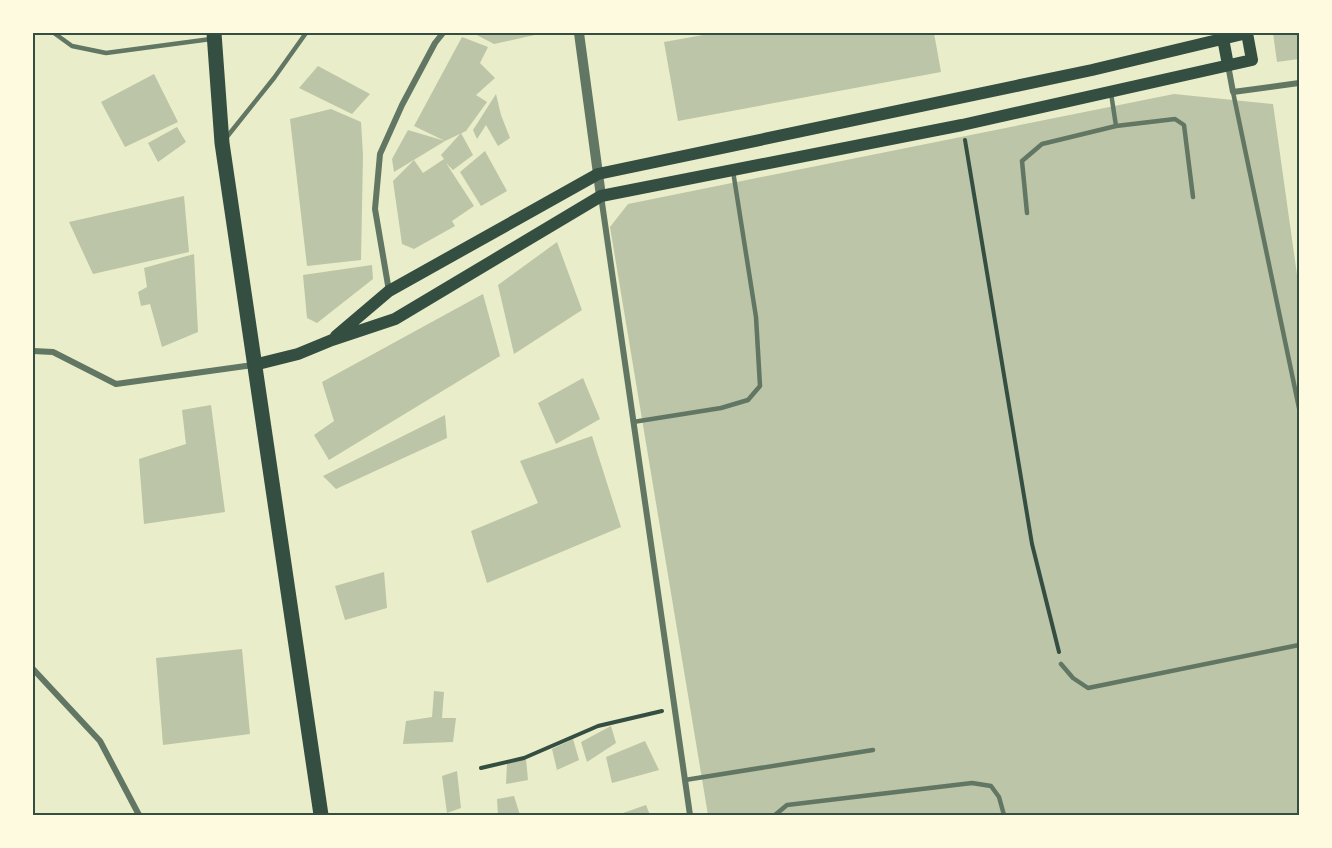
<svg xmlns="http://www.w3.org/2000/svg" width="1332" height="848" font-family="Bitter,serif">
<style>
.building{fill:#bcc5a7}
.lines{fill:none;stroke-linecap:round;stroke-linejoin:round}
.path{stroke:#344e41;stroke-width:4}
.service{stroke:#617663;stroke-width:4.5}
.minor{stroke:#617663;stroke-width:6}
.tertiary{stroke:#617663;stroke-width:10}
.secondary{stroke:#344e41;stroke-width:12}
.primary{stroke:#344e41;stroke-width:15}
.neatline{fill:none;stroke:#344e41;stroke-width:2}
</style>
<rect width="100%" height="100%" fill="#e9edc9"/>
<path class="building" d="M473,33H539V34L494,44Z
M714,33H934L941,72L678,121L664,42Z
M1273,33H1299V59L1277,62Z
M462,37L488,47L480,63L495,78L476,95L487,102L466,131L445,141L414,126Z
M318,66L370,94L352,114L299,88Z
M154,74L178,122L125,147L101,102Z
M496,94L501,115L510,138L498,146L486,125L477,139L473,130Z
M1174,94L1273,104L1299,289V815H708L610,227L628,204Z
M331,109L361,122L363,155L361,260L307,266L290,119Z
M177,127L186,142L158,162L148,143Z
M408,130L445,141L394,172L392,159Z
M461,133L473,155L453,170L446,163L474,206L452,221L455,226L414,249L402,244L393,181L414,160L423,173L444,159L441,155Z
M485,151L507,191L481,206L460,172Z
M184,196L189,252L93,274L69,222Z
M557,242L582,310L514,354L498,285Z
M194,254L198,332L162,347L150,304L141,306L138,292L147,287L144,268Z
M372,265L373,279L317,323L307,318L303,275Z
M483,294L500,356L329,460L314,435L334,421L322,382Z
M583,378L600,419L556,444L538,403Z
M211,405L225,512L144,524L139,459L186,444L182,410Z
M445,415L447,438L336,489L323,476Z
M592,436L621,527L487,583L471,531L538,503L520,461Z
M384,572L387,608L345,620L335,586Z
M242,649L250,734L163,745L156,658Z
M434,691L444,692L442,718H456L453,742L403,744L406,721L432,717Z
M611,726L616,743L587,762L581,742Z
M573,739L579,760L557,770L552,749Z
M645,741L659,770L612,783L606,757Z
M526,759L528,780L506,784L507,763Z
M457,771L461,808L447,813L442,776Z
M514,796L520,815H498L497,799Z
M646,805L650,815H624L623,813Z"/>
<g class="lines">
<path class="path" d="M965,140L1032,544L1059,652
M481,768L524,758L598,726L662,711"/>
<path class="service" d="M54,33L72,46L106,53L211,39
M1233,92L1299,408
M1111,93L1116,126L1175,119L1184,125L1193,197
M226,138L274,78L306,33
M1027,213L1022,161L1042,144L1116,126
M633,422L721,408L748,400L760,386L756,317L733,171
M1061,664L1073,678L1088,688L1299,645
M685,780L873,750
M775,815L787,805L972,783L991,786L999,797L1004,815"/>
<path class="minor" d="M1228,65L1233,92L1299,83
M601,196L690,815
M389,291L375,209L380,154L402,105L435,43L443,33
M33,351L53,352L116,384L253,365
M33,669L100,741L139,815"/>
<path class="tertiary" d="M579,33L601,196"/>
<path class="secondary" d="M1222,33L1228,65
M336,336L389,291L598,174L1092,70L1247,33
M254,365L298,354L332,340L395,319L601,196L962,125L1252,60L1247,33"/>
<path class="primary" d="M214,33L222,143L321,815"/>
</g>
<rect width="1332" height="848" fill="none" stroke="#fefae0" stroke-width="69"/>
<rect x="34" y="34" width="1264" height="780" class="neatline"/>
</svg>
